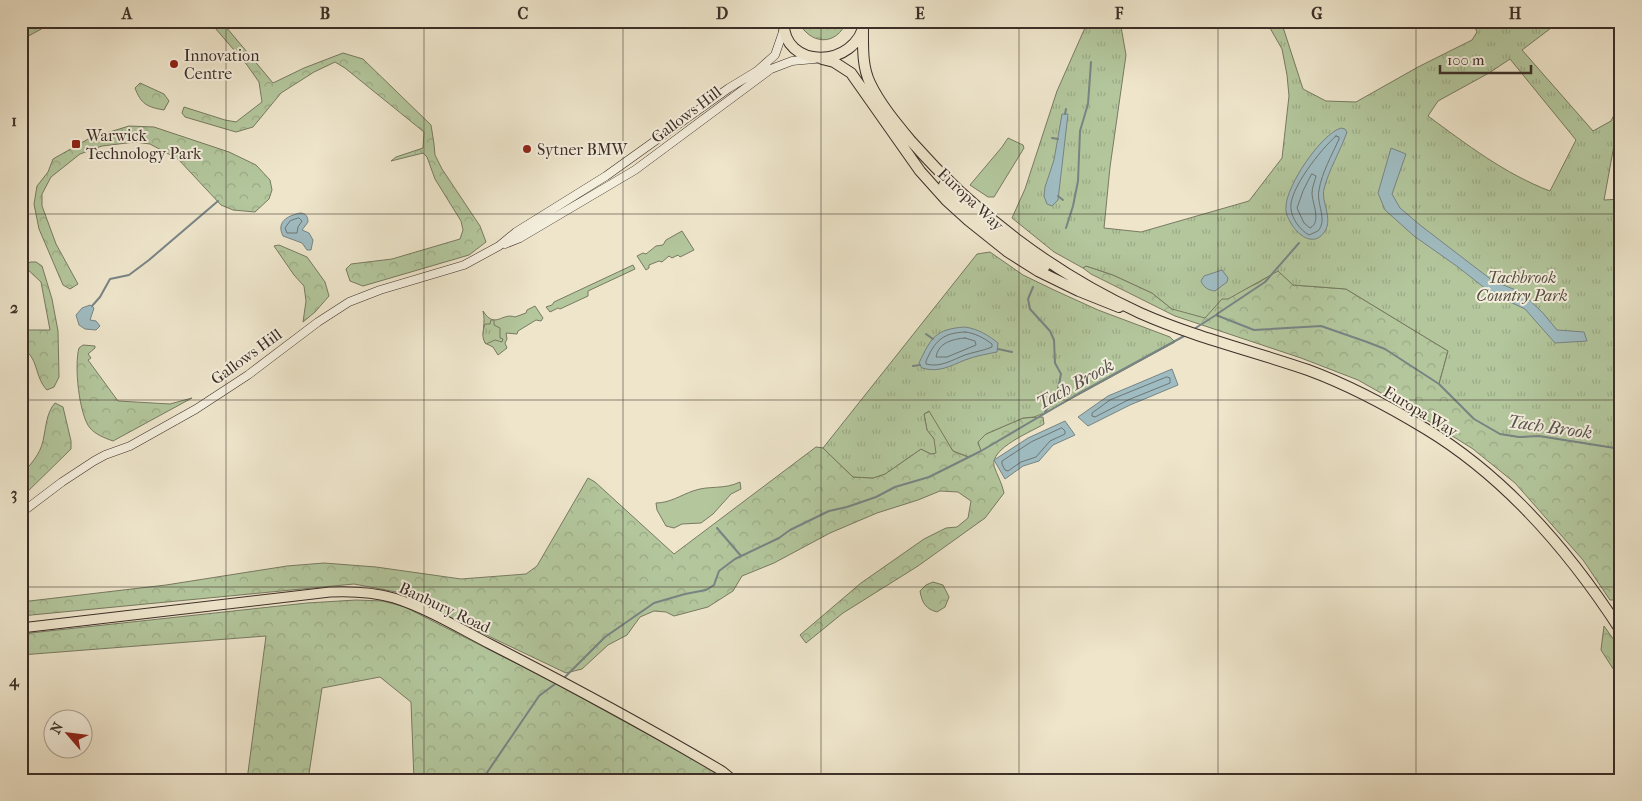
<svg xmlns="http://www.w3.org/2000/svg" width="1642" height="801" font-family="'IM FELL French Canon',serif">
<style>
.green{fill:#b3c69c;stroke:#787a62}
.forest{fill:url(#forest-crowns);stroke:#787a62}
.park{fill:url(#park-tufts);stroke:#787a62;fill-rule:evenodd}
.water{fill:#9fbcc2;stroke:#788484}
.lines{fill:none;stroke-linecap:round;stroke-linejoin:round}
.shore{stroke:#6e7675;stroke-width:1}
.stream{stroke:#788484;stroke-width:2}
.secondary-casing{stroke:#3d2f28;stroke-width:9}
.primary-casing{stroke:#3d2f28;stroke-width:11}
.highway-casing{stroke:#3d2f28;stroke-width:12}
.secondary{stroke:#f4eedd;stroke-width:8}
.primary{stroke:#eee5cb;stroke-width:9}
.highway{stroke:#eee5cb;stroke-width:10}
.grid{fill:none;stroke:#3d2f28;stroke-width:1;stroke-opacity:0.55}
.poi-dot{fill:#8f2418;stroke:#f4eedd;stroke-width:2}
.labels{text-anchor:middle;stroke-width:4;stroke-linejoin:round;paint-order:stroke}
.poi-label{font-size:16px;fill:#3d2f28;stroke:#f4eedd;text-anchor:start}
.street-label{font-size:16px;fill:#3d2f28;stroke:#f4eedd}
.park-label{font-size:16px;font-style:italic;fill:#554d3f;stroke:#f4eedd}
.water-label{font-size:18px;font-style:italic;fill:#56524e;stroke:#f4eedd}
.neatline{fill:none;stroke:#3d2f28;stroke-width:2}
.grid-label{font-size:16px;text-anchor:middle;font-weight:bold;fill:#3d2f28}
</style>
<defs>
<pattern id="forest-crowns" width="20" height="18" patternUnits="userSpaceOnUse" patternTransform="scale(1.25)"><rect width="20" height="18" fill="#b3c69c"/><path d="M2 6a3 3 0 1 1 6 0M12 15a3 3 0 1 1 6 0" fill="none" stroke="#9baa86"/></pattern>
<pattern id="park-tufts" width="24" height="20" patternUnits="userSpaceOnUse" patternTransform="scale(1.25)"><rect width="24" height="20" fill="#b3c69c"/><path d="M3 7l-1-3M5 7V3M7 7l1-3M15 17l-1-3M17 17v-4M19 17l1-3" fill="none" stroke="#9baa86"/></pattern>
</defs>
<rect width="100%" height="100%" fill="#eee5cb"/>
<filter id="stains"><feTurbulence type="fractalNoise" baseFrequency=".004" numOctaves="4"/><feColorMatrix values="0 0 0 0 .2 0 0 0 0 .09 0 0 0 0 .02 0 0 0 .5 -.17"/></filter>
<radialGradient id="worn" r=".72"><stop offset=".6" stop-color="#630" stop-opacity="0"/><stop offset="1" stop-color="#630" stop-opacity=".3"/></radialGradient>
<path class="green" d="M1008,138L1023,145L1024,148L994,197H988L970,185L1002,147Z
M682,231L694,250L680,257L678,255L672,258L669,256L662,262L659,261L649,265V268L646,270L637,256L643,253L646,254L656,246L663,245L666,240Z
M633,265L635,269L588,291V296L560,309L558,308L550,312L546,307L552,305L554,302Z
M535,306L543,318L541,321L536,320L518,331L517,334L506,333L507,339L505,343L507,348L498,355L493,347L485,343C481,331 486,323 483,311C495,330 502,312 515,317L526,313L527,310Z
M740,482L741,489L731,494L713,514L701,523L682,524L674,528L666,526L657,510L656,503C670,503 681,495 693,491C709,485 724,490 740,482Z"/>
<path class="forest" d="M21,21H56L21,40Z
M209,21H221L273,83L304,68L343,53L363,59L431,125L434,144L435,155L442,169L480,226L486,242L469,255L363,286L350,281L346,269L351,264L392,259L460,239L463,230L461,221L435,179L427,157L423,153L391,161L396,157L423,148L424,132L345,68L335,62L314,72L281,93L253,127L236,132L185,117L182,113L184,107L225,120L236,122L262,102L259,82L247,65Z
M798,21H847C836,47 810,45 798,21Z
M140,83L164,94L169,101L164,110C147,107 141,104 135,88Z
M129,126L154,127L229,152L256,165L270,180L272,190L269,199L255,212L233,210L221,205L178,159L150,144L135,142L102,146L80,154L51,177L42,194V206L56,244L78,284L70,289L63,285L39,229L34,204L37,186L48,172L53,159L90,138Z
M279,245L307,257L325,282L329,296L315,312L303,322L306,301L304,286L294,275L274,246Z
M30,262H36L42,266L52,299L58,331L59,377L54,387L47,390C34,377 39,356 21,348V330H50L41,282L25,267Z
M1086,266L1113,275L1152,293L1172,309L1222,299L1258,283L1278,270L1293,285L1346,289L1448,351L1439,384L1475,419L1500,434L1519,437L1539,436L1621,449V585L1618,600H1610L1583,560L1515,483L1473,449L1411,410L1358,380L1301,358L1175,316L1091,274L1083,268Z
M83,345L95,346V348L88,354L91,358L88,360L118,401L170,404L192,398L113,441C105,438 96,435 90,428C79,415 74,365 79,348Z
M55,403L63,407L71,441V449L21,498V474C31,465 40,454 43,441C46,428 46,413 55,403Z
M930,411L953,451L968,457L978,442L986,434L1023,418L1043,417L1044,424C1031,432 990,448 994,466C997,475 1002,483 1004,493L985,518L918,566L843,613L806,643L800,635L861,583L924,539L946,528L957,527L968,518L971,501L958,492L940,491L918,500L877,513L830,533L774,563L742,576L733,591L708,607L674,616L666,612L654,611L640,617L627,635L608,645L582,669L566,673L396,592L354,584L21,616V602L166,585L287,566L324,563L376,567L461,579L526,574L537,566L588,478L595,482L674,554L816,447L823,448L853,477L873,478L885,474L921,449L931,454L934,439L927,430L924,414Z
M933,582L943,585L949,597L945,607L937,612C926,609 922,603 920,591L926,585Z
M356,600L383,601L405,607L549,680L702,764L727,780H414L411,702L380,677L322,688L308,780H247L266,636L21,655V634L307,603Z
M1604,626L1621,650V681L1601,650Z"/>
<path class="park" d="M1088,21H1120L1126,55L1110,167L1104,228L1141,232L1249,201L1282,158L1289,96L1287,75L1282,49L1266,21H1281L1303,89L1326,101L1356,102L1418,67L1472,40L1477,32L1472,21H1500L1503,25L1506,21H1564L1555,25L1522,50L1593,131L1611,121L1621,101V123L1617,129L1604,200L1621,199V449L1539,436L1519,437L1500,434L1474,419L1439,384L1448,351L1346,289L1293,285L1278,271L1228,299H1222L1205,318L1172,309L1152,293L1113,275L1086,266L1083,268L1054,252L1012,218L1025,189L1057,91ZM1510,59L1576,140L1550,191C1505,174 1466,144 1428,116L1438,101L1489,73Z
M990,252L1023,275L1054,290L1098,310L1170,337L1175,342L1047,412L1034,417L1023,418L986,434L978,442L981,451L969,457L953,451L929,411L924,414L927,430L934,439L936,453L931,454L921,449L885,474L873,478L853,477L823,448L977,254Z
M491,320H494V325L500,328V338L503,339L502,342L495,340L486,344C481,337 483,331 485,324H490Z"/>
<path class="water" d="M1062,114H1068L1058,200L1052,206L1047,204L1044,196L1045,187L1054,160Z
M1341,128L1345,129L1347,132C1340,152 1329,169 1324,189C1321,202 1333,218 1325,231C1315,247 1300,237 1292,225C1289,220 1285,213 1286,207C1286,186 1321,134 1341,128Z
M1391,148L1406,154L1392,194L1400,208L1420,225L1493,281L1521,292L1543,313L1557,330L1584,332L1587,341L1555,343L1525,309L1491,293L1458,267L1414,236L1385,210L1378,193Z
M300,213C306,213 308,217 308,222L302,230L309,233L313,240L311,250H307L302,243L283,236C276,222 287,216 300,213Z
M1222,270L1228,278L1227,282L1215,291C1208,290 1204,288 1201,281L1204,276Z
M90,305L94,308L90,320L96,321L100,326L96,330L85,329L79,325L76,315L82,308Z
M965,327C978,329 988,335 998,343L997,352C987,354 975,356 965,360C950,366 939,373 922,368L919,363C931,338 935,329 965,327Z
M1172,369L1178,385L1130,405L1088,426L1078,417L1108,396Z
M1065,421L1075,435L1053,445L1039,461L1023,466L1005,479L994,460L1028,438Z"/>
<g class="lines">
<path class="shore" d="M1336,136L1339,137V139C1332,155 1322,172 1319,190C1316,204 1328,219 1318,231L1309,235C1300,230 1292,219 1291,209C1288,190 1322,148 1336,136Z
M1312,174L1316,176C1315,181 1312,187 1312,193C1312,203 1322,222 1310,228L1304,223L1297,208L1303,191Z
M299,218L302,221L298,227L297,233H287L285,228L290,221Z
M965,332C975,333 984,338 992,344V347C983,351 973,352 965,355C952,360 940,368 926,364V361C935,341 942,333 965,332Z
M965,338L975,341L976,345L947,357H936C938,343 952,339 965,338Z
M1167,377L1170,378V383L1128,400L1095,417L1092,416V413L1110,400Z
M1062,428L1065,431V434L1050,441L1036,457L1021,462L1008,471L1005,470L1002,464V461L1031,442Z"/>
<path class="stream" d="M1065,114L1066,109
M1052,138L1058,139
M1058,196L1063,200
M1066,228L1073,206L1078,181L1080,131L1088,104L1091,62
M1033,287L1028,299L1030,309L1050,331L1054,340L1055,363L1061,374L1057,394L1045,412
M92,306L100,297L110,279L129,275L149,260L218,201
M1217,314L1265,282L1299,243
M1194,329L1216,315L1254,330L1321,326L1367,342L1385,349L1439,384L1474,419L1500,434L1519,437L1539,436L1621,449
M926,334L933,339
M998,349L1012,352
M913,366L920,365
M717,528L741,556
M565,677L605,637L654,603L685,594L706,590L714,585L719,571L735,559L779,538L790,530L829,511L847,507L876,497L895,487L929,477L981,451L1078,394L1186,335
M482,780L539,696L555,684"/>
<defs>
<path id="secondary" d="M505,244L520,238L635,170L771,69L792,61L814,59
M21,513L62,482L94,461L105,455L130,446L196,409L248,375L318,322L349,302L380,290L464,265L499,246L516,232L606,176L729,88L757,71L775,55L784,29"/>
<path id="primary" d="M21,628L330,592C352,591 373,592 394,598C428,609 459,628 490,644C568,684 646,726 722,771L733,780"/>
<path id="highway" d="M784,21C781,69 856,71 865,21
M863,28C863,47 862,66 870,83C880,104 896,123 911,141C974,213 1053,273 1140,313C1194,337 1253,351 1308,370C1349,385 1388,406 1426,429C1507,478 1570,552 1621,631
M822,59L834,62L851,73L920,171L946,200L968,220L1008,252L1038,271L1079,291L1119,307
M944,185L979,220L986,234
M988,216L991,229L1008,242L1045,266"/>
</defs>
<use href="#secondary" class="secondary-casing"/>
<use href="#primary" class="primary-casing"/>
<use href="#highway" class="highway-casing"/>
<use href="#secondary" class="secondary"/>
<use href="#primary" class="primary"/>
<use href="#highway" class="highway"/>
</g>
<path class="grid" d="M226,21V780M424,21V780M623,21V780M821,21V780M1019,21V780M1218,21V780M1416,21V780M21,214H1621M21,400H1621M21,587H1621"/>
<g class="poi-dot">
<circle cx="174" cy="64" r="5"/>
<rect x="71" y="139" width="10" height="10" rx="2.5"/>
<circle cx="527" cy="149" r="5"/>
</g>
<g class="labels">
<g class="poi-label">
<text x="184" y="61">Innovation<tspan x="184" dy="18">Centre</tspan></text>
<text x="86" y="141">Warwick<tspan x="86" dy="18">Technology Park</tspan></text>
<text x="537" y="155">Sytner BMW</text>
</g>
<g class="street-label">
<text transform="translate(686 114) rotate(-37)" y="6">Gallows Hill</text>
<text transform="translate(971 199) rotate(43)" y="6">Europa Way</text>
<text transform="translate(246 356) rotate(-36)" y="6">Gallows Hill</text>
<text transform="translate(1421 411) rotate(31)" y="6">Europa Way</text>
<text transform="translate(445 607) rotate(25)" y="6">Banbury Road</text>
</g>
<g class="park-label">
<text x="1522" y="283">Tachbrook<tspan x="1522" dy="18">Country Park</tspan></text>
</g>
<g class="water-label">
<text transform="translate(1075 384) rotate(-29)" y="6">Tach Brook</text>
<text transform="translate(1550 427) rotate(8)" y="6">Tach Brook</text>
</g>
</g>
<rect width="1642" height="801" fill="none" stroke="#eee5cb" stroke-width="55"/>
<g transform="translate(68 734) rotate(298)"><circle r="24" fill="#f4eedd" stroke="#aba295"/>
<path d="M0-4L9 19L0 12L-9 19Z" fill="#8f2418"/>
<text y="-8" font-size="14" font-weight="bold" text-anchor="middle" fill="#3d2f28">N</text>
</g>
<path d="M1440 65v8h91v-8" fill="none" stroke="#3d2f28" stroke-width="2.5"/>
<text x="1447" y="65" font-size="15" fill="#3d2f28" stroke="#f4eedd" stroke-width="4" paint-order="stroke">100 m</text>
<rect x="28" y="28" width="1586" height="746" class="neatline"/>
<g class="grid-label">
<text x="127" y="19">A</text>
<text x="325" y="19">B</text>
<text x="523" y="19">C</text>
<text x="722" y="19">D</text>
<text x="920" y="19">E</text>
<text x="1119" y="19">F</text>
<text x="1317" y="19">G</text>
<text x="1515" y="19">H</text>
<text x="14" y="126">1</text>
<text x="14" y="313">2</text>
<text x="14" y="499">3</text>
<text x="14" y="686">4</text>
</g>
<rect width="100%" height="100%" filter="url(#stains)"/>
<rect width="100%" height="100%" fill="url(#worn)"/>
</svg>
